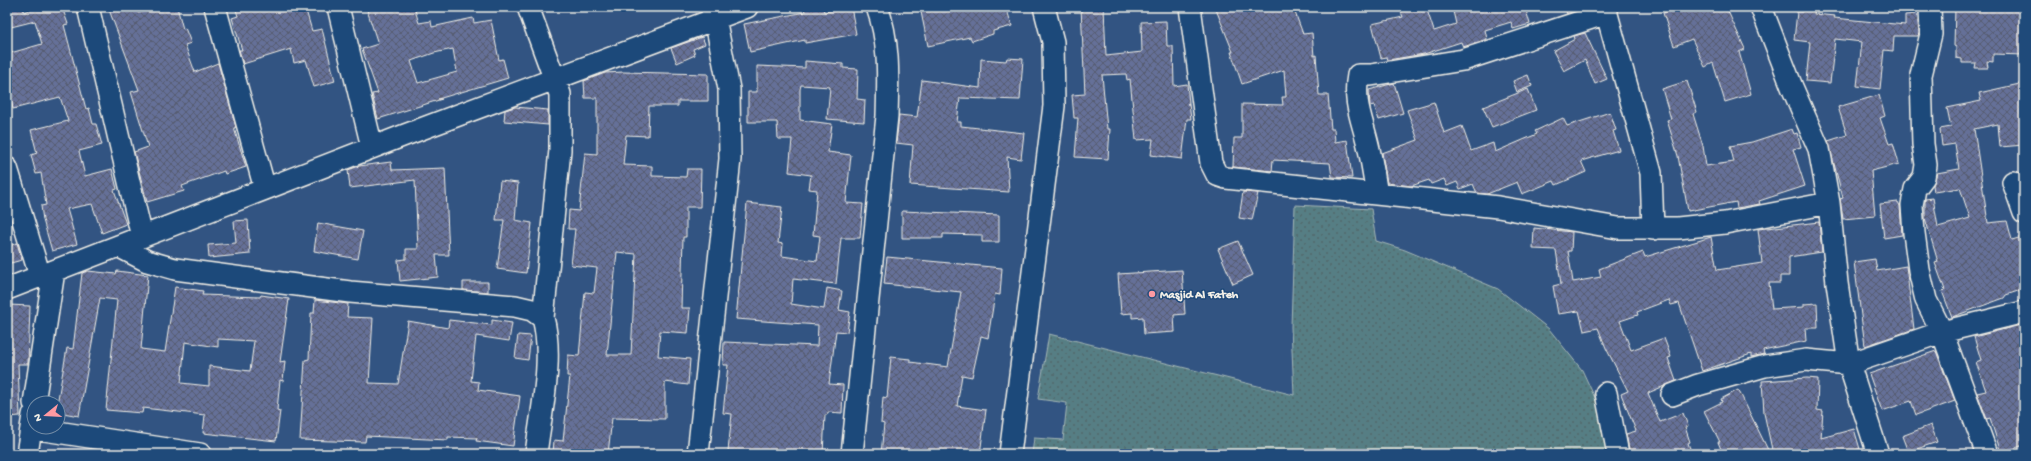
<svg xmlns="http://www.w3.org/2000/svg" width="2031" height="461" font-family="'Gochi Hand',sans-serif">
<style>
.grass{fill:url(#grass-dots);stroke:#a6b8b6}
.building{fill:url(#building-cross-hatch);stroke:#f4f1e8;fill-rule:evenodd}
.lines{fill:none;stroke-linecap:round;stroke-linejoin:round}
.minor-casing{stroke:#f4f1e8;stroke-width:24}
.minor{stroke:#1f4a7a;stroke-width:21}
.poi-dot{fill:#ff9aa2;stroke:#1f4a7a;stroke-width:1.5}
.labels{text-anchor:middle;stroke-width:3;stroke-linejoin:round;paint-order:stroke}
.poi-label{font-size:12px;font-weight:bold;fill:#f4f1e8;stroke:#1f4a7a;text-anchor:start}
</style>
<defs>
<pattern id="grass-dots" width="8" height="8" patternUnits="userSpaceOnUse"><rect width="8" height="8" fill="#577e84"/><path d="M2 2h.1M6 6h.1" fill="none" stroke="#516668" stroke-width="1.8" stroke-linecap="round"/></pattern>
<pattern id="building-cross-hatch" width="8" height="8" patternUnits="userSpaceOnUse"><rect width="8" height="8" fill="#657098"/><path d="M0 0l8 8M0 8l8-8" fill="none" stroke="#575c6f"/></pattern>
</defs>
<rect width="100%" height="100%" fill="#325482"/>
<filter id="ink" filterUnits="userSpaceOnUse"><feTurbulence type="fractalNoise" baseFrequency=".025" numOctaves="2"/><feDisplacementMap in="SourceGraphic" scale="8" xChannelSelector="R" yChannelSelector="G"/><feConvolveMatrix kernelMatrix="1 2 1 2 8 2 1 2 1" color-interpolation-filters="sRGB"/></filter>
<g filter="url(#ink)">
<path class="grass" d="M1295,205L1371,209L1376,241L1405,250L1498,289L1549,329L1582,370L1603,415L1609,454H1032L1034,438L1063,440L1067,403L1038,399L1049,334L1294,395L1291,327Z"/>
<path class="building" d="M7,7H23L24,12L39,7H60L61,10H63L68,24L64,25L86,109L89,108L93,124H96L102,145L79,151L85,176L112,169L117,189L114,190L126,224L102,233L92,204L67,209L77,244L52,251L43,220L41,206L46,205L41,173L36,174L31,155L37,153L31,130L68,121L60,97L13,109L7,86V54L42,44L35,21L7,28Z
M108,7H136L138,13L163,7H177L183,29L185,28L191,43L185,45L195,72L218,63L236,127L234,128L246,167L225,174L224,171L182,186L184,191L147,202L134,152L148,147L131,92L139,90Z
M235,7H305L312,31L322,29L335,81L314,87L306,60L294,63L291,49L243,64L239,50H242L232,18L238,16Z
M366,7H414L419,23L431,21L432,27L473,18L474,23L491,20L499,60L503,59L508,78L438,99H442L378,119L372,94L378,93L362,49L378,44ZM453,49L457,72L418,83L411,61L434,53Z
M804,7H823L824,12L851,7L856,34L805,43V40L750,52L744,24L805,12Z
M920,7H1006L1012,26L993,31V34L972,41L970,37L928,46Z
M1081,7H1104L1106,56L1142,52L1141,22L1166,21L1167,46H1173L1174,86L1187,84L1189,103L1187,104H1189L1191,119H1187L1182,159L1151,155L1153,139L1136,140L1130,79L1127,80L1126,74L1102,75L1107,129H1110L1108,159L1075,157L1078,118H1074L1072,95L1085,94Z
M1215,7H1293L1303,34L1312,33L1314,56L1316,55L1319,95H1328L1331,129H1334L1335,142L1347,140L1352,178L1332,177L1330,163L1273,160L1272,171L1233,167L1234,138H1242V104L1283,105L1282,97H1286L1284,70L1242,84L1231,52H1233Z
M1415,7H1426L1434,31L1456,24L1452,7H1525L1530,24L1513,29L1511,22L1485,30L1487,39L1463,47L1461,42L1424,54L1388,60L1387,57L1381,58L1372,24L1403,17L1401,12Z
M1565,7H1587L1567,14Z
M1680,7H1726L1745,49L1739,52L1751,94L1725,102L1713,63L1705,67L1692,39L1674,46L1663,13Z
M1955,7H2024V55L1993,54V62L1987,61L1988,68H1975L1976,63H1962V59L1956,58V47L1954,46Z
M1802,8L1815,9L1814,14L1835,16L1834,18L1905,25V15L1917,14L1919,33L1918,36H1894L1893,51L1884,50L1880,89L1857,86L1862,42L1835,39L1830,83L1806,81L1810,42L1794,40L1797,12H1802Z
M1585,33L1607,79L1595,84L1585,60L1564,71L1553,51L1575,39L1574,36Z
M702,37L705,44L693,49L695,55L677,63L671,48Z
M1007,58L1023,59L1020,100L960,98L957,122H961V126L1024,133L1021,159L1007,157L1009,192L910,185L913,145L896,143L899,115L917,117L922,80L980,88L981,59L1006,61Z
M805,61L843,64V68L858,69L857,99L865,100L864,122L827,119L830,87L801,85L800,89V120L832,124L828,152L851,155L846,203L863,204L860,238H841L836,284L793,279L791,304L824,309L827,288L842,291L839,310L850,312L847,332L836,331L829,384L843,385L842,413L828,412L827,415H825L823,454H755L728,451L732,414L723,413L728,365H723L724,342L817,346L818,325L736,319L747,203L782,207L778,243L783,244L782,256L817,261L820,236L813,235L817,190L809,189L811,175L789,172L792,139H778L777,122H748V92H757V66L805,68Z
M623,72L708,74V101H678V106H649L648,136L626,135L623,165L652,166V176L686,177L687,169H701L700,207H686V237H683L681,308H690L688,333L660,331L658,356L690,359L688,385L665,382V419L612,418L608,454H553L554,440L563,441L570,376H567L568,355L579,356L585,292L594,293L597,268L571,265L575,229H568L569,210L579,211L585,153L597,154V98H585L584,81L605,73ZM617,252L636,254L631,355H607Z
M1528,75L1532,86L1517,92L1513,81Z
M1687,81L1697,112L1693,114L1703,146L1706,166L1734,162L1730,146L1752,142L1792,129L1794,134L1797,133L1801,147L1793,149L1805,186L1759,201L1760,204L1737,208L1736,202L1688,211L1678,156L1667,120L1671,119L1662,89Z
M1394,83L1403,113L1379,120L1374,105L1370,106L1369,90Z
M2024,83V145L2000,147L1998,124L1974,129L1988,223L2007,221L2012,240L2022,237L2024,246V289L2006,295L2004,298L1952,317L1942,291L1945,290L1935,263L1938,262L1925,218V199L1933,198L1938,227L1970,218L1960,188L1934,192L1933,185L1937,173L1959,169L1955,144L1942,146L1940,129L1951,127L1947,108L1981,101L1979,93Z
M1528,89L1536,110L1492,127L1483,107Z
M1879,95L1885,116L1880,118L1889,144L1893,143L1899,164L1871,171L1875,216L1843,219L1840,199L1843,198L1828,141L1847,135L1838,107Z
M1434,102L1444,133L1462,126L1471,151L1493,143L1495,152L1537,134L1535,131L1563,118L1567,126L1610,112L1616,130L1613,131L1619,150L1581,161L1586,172L1556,185L1554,181L1522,194L1517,182L1487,194L1477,193L1473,184L1460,189L1457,182L1447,186L1444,179L1431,184L1429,180L1411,186L1387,183L1382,153L1418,140L1407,110Z
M515,107L548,110V125L504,121L505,110Z
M391,162L392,170L445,168L449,255H436L438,277L400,281L398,260L406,259V249H418L415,180L350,188L348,170L359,166Z
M500,181L518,183L515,220L532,223L526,273L497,269L504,220H496Z
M1243,192L1258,193L1252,220L1239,218Z
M1898,202L1900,206L1902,235L1884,238L1880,204Z
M902,211L999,215V242H982V235L943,234V238H902Z
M248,220L250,254L209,258L208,245L236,243L234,221Z
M1819,222L1822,252L1789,257V276H1780V283H1769L1772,309L1804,307V304L1817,303L1818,328H1805L1806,341L1763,350L1764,354L1751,357V354L1702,371L1679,303L1671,305L1669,300L1637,312L1638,315L1620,321L1631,350L1664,338L1671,357L1668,358L1676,381L1648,393L1660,422L1683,413L1688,426L1685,427L1690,442L1688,443L1692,454H1644L1643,450L1630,454L1626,434L1636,431L1621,394L1628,391L1606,348L1598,328L1584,331L1579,311L1558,314L1553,286L1561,284L1556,250L1533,249L1534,228L1572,232L1571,251H1568L1573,282L1601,277L1599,269L1643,252L1645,257L1711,237L1717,270L1762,263L1758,229Z
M318,223L363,231L358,259L314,251Z
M1238,241L1253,275L1233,284L1218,249Z
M17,243L22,260L7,264V247Z
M887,257L1002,268L1000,295L995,294L988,338L981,336L972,377L962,375L957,406L986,410L980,454H881L884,424L881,423L883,397L887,398L891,357L910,359V362L948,367L961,292L884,284Z
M1875,259L1877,271L1906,266L1914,329L1865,346L1854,262Z
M1182,270L1185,314L1174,315L1175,332L1144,334L1143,317L1132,318V313L1121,314L1118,274Z
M88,271L116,274L117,271L148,275L141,349L165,352L175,287L203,291L202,295L260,297L261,295L289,299L280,362L285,361L283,381L280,380L277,410L280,411L276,441L203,433L205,415L143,408L142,413L106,410L117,300L100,298L79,416L58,412V399L67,348L73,349L82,273ZM218,339L254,341L250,371L209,366V386L181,383L185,342L218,347Z
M463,282H488V292L463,290Z
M315,300L348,304L347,317L373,318L369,383L398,384L408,321L448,328L449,320L492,325V320L512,323L509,341L476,336L471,381L479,382L478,390L520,396L513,446L476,441L477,438L448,437V440L366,436L365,442L300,440L305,360L309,359L311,313H314Z
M9,305L30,306L28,364H18L20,416L7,417Z
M2024,324V445L2001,453L1990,418L1987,419L1977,393L1986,391L1976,362L1981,360L1974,337Z
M518,335L531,336L528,360L515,358Z
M1936,351L1955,401L1916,415L1911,401L1882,411L1869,374Z
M1807,378L1818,379L1817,410L1823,411L1821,438L1854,429L1860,449L1841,454L1792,450V454H1773L1764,413L1762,381Z
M1738,390L1741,395L1770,454H1723L1718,442H1720L1704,411L1722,402L1721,399Z
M1931,425L1937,442L1908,452L1902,436Z"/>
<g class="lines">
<defs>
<path id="minor" d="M88,7L142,237
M215,7L265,189
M338,7L372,147
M528,7L560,94V150L543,318
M1190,7L1211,163L1217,175L1226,178L1498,207L1618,228H1678L1725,223L1829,203
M1605,7L1651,173L1653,229
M1761,7L1792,87L1819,149L1829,203L1837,283L1849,364L1878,454
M1930,7L1931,34L1921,75L1923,144L1926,165L1924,177L1915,189L1912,205L1914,233L1919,270L1926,300L1942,332L1987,454
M7,168L40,276
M2013,182L2024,213
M1377,194C1374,178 1372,161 1368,145C1362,119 1353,102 1358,75H1371L1463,60L1607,13
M118,246L147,261L175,269L350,292L515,306L532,310L543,318C554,358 541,412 536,454
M7,289L405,135L747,7
M1606,393L1618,454
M1672,395L1698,385L1765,366L1806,360L1849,364L1942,332L2024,312
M34,403L54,271
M31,428L200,454
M27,454L33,415
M698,454L730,159L729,89L715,18L711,7
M852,454L887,116C888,79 890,42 877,7
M1010,454L1054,106L1053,42L1044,7"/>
</defs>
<use href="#minor" class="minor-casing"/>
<use href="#minor" class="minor"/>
</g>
</g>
<circle class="poi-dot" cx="1152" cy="294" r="4"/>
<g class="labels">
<g class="poi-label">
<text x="1160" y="298">Masjid Al Fateh</text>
</g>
</g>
<rect width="2031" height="461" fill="none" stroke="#1f4a7a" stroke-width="24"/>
<rect x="12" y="12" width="2007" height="437" fill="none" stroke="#f4f1e8" stroke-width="1.5" filter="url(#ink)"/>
<g transform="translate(46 415) rotate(252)"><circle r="19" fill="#1f4a7a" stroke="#748da6"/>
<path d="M0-3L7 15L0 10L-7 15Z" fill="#ff9aa2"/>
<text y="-6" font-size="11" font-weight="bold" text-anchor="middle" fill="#f4f1e8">N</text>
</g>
</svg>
